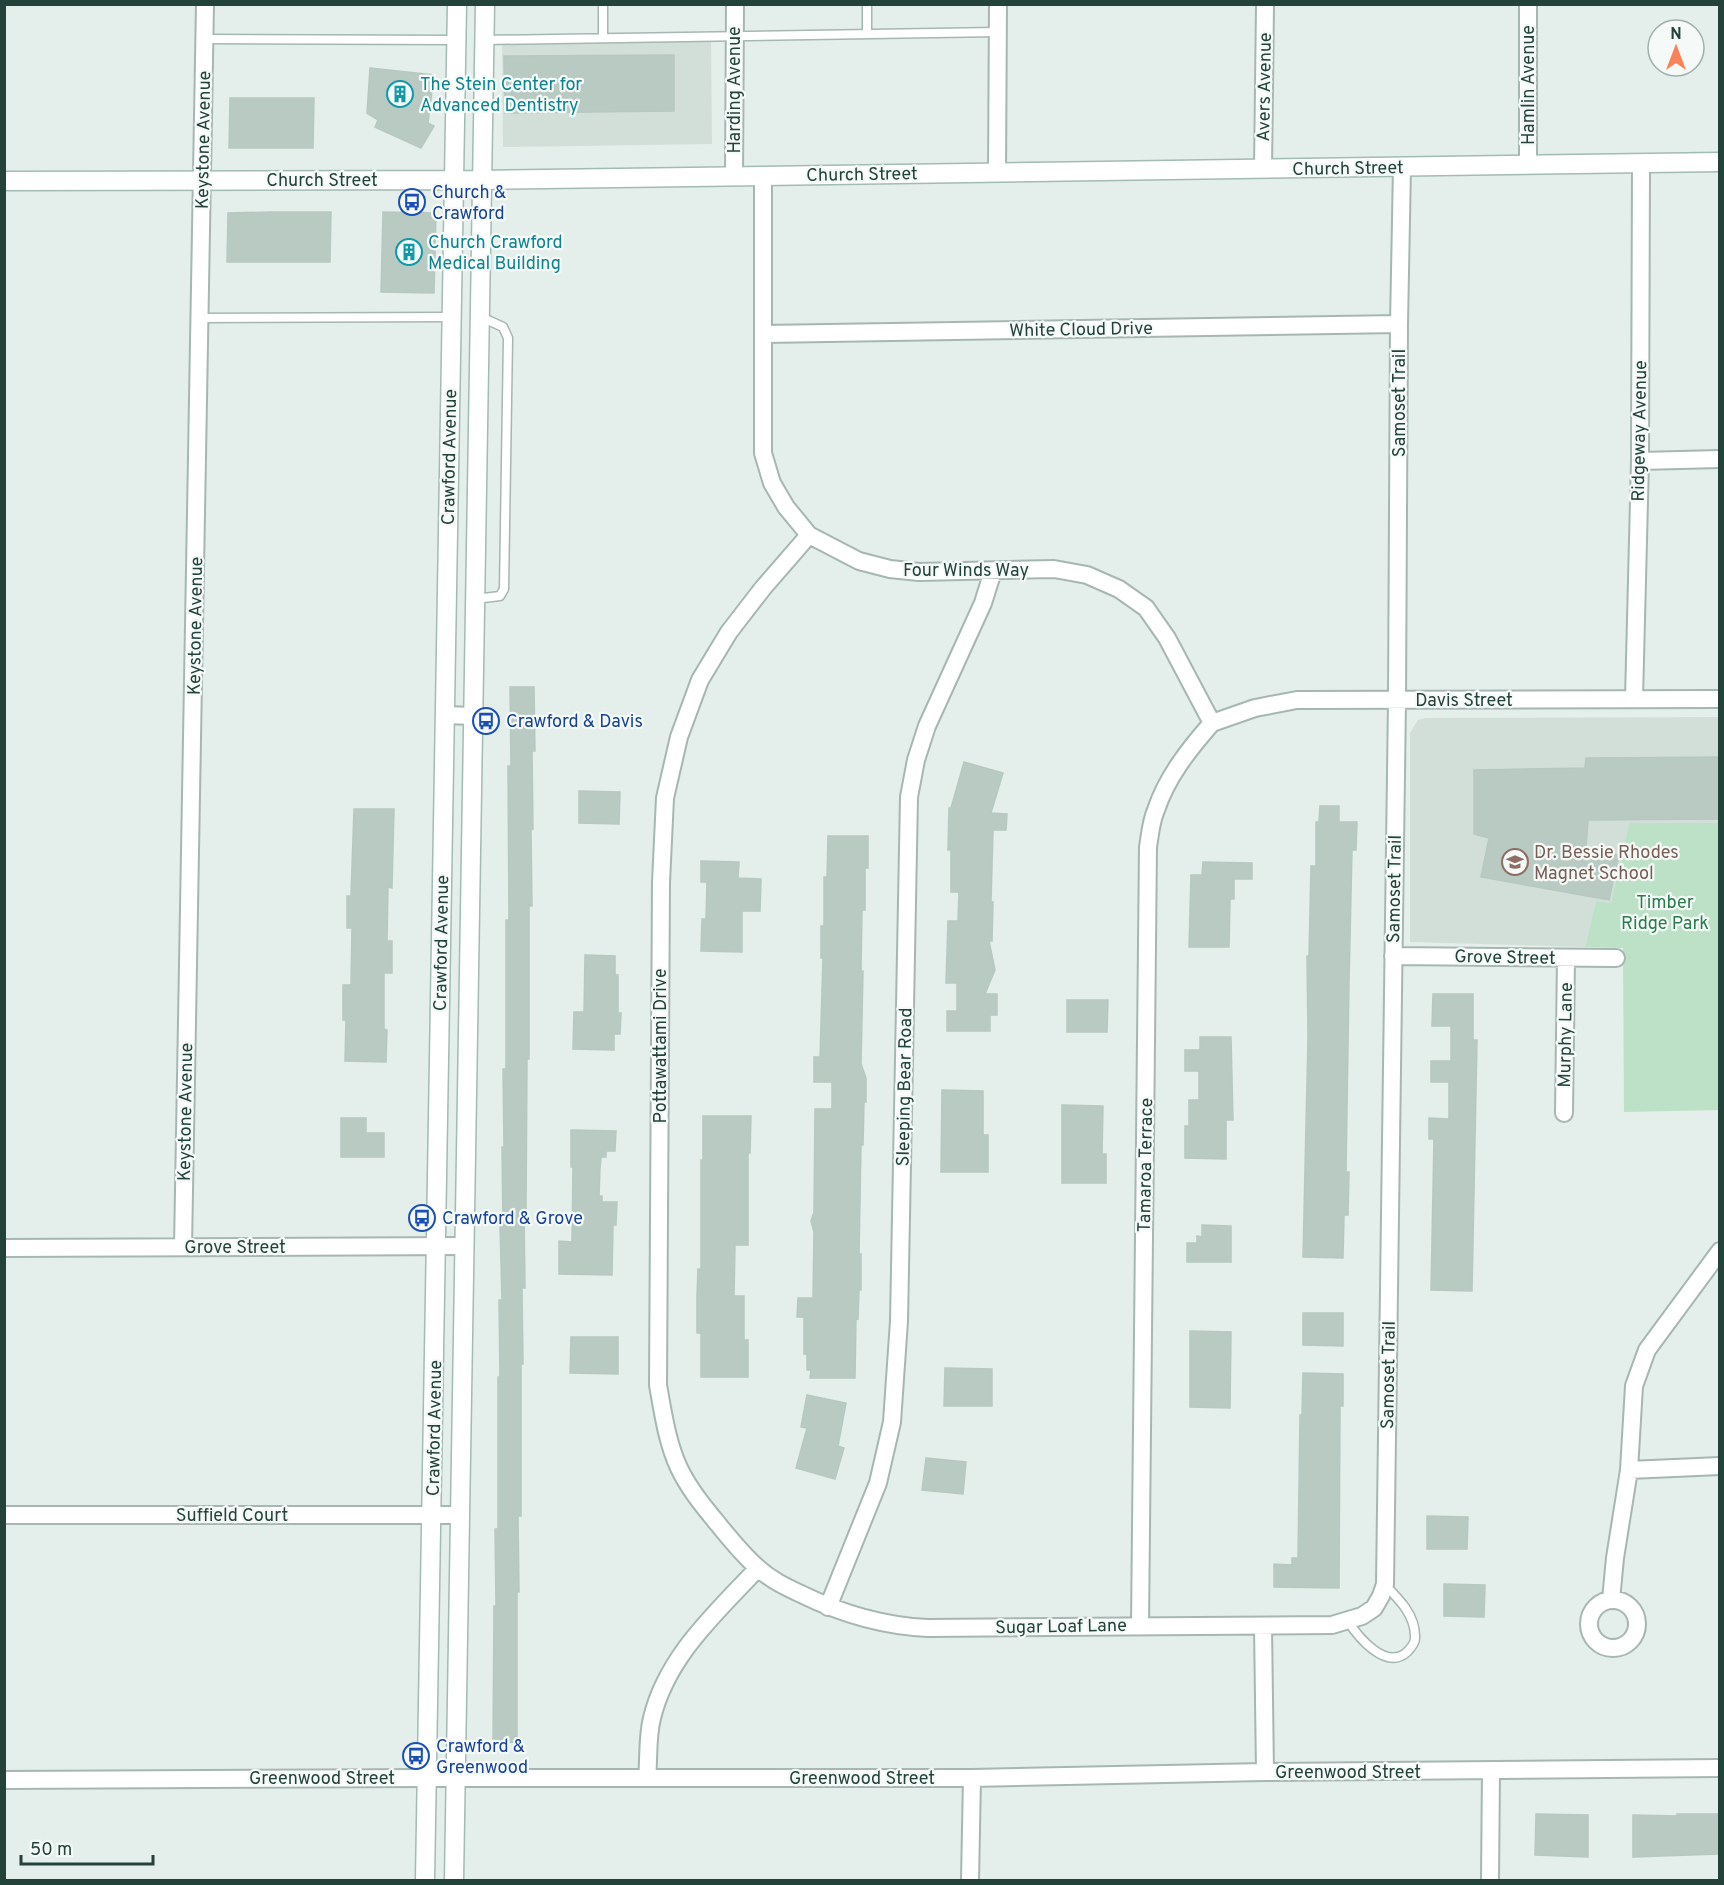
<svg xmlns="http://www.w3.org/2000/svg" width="1724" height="1885" font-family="Overpass,sans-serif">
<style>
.built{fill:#d2dfd9}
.green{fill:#bce1c6}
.building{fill:#b9cac3;stroke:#b6c9c1;stroke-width:1.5}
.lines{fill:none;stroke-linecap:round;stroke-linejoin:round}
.lane-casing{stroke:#a6b7b2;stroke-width:11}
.street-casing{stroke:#a6b7b2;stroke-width:20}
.secondary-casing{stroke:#a2bbb3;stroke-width:21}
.lane{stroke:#fff;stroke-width:8}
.street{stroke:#fff;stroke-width:16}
.secondary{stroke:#fff;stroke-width:18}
.labels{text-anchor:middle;stroke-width:4.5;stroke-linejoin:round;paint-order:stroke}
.culture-label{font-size:18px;fill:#0d838f;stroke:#f5faf8;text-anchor:start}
.street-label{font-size:18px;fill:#22423a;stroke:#f5faf8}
.transit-label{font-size:18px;fill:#164399;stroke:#f5faf8;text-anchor:start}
.education-label{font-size:18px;fill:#785e54;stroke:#f5faf8;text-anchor:start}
.park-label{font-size:18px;fill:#297c4b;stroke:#f5faf8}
</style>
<rect width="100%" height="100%" fill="#e4eeea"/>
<path class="built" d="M711,41L712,144L503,147L502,43Z
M1719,717V823H1629L1611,903L1596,901L1585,947L1410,942V733L1418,720L1425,718Z"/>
<path class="green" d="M1629,823H1719V1110L1624,1112L1623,948L1585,947L1596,901L1611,903Z"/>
<path class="building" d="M674,55V111L505,113L504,56Z
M370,68L434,75L428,123L434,126L421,148L375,127L378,120L367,113Z
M230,98H314L313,148H229Z
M271,212H331L330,262H227L228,213Z
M383,212L436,213L434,293L381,292Z
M510,687H534L535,751H532L533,829L531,830L532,906H529V1059H527L526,1211H524L525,1288H522L523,1364H521V1516H518L519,1592H517V1742L493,1743L494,1606H496L495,1529H498V1377H500L499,1300H502L500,1224H503L502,1147H504L503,1069H506V920H509L508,766H511Z
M1719,757V819L1588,820L1586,849L1619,855L1609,900L1481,877L1489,838L1474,834V770L1585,768L1586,758Z
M964,762L1003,773L991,813L1007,814L1006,830H993L991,902H993L992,941H989L995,970L985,994H997V1015H990V1031H947V1011H957V983H946L948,921H958L959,892H951V850H948L949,808H951Z
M579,791L620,792L619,824L579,823Z
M1320,806H1339V822H1357L1356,850H1352L1349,982L1346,1172H1349L1348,1215H1344L1343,1258L1303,1257L1308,1038L1307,956H1309L1311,866H1316V822H1319Z
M354,809H394L392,888L388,887L387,941H392V973H384V1029L387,1030L386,1062L345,1061L346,1020H343V985H351L352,928H347V896H351Z
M828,836H868V868H865V910H862L861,971H863L861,1064L866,1078V1102H864L863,1145H861L859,1254H861V1290H859L858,1319L856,1318L855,1378H810L811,1370H807V1354H804V1317H797L798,1298H813L814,1232L811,1221L814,1212L815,1109H832V1082H814V1057H820L823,958H821V926H824V877H827Z
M701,861L739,862L738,878L761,879L760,911H742V952L701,951L702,919H706L707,882H701Z
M1203,862L1252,863V879H1234V899H1230L1229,947H1189L1191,875H1202Z
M585,955L615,956V975H618V1013H621L620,1034H614V1050L573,1049L574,1012H584Z
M1433,994H1473V1040H1477L1472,1291L1431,1290L1434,1139H1429V1118L1449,1119V1082H1431V1061H1451V1026H1432Z
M1067,1000H1108L1107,1032H1067Z
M1200,1037H1231L1233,1120H1226V1159L1185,1158V1126H1189V1100H1199V1071H1185V1050H1200Z
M942,1090L983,1091V1135H988V1172H941Z
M1062,1105L1103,1106L1102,1154H1106V1183H1062Z
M703,1116H751L750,1153H748V1245H735L734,1296H744V1340H748V1377H701V1333H697V1296L698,1269H701V1160H703Z
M341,1118H366V1133H384V1157H341Z
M571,1130L616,1131L615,1151H606V1157H601L600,1168L599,1196H602V1202H617L616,1225H613L612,1275L559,1274V1241L572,1242L573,1167H571Z
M1202,1225L1231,1226V1262H1187V1243H1197V1236L1202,1237Z
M1303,1313H1343V1346L1303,1345Z
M1190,1331L1231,1332L1230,1408L1190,1407Z
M571,1337H618V1374L570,1373Z
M945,1368L992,1369V1406H944Z
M1303,1373L1343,1374V1406H1340L1339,1588L1274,1587V1564L1292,1565V1558H1298L1300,1415H1302Z
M807,1395L846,1403L838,1446L844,1448L835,1479L796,1468L807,1428L801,1427Z
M926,1458L966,1462L963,1494L922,1490Z
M1427,1516L1468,1517L1467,1549H1427Z
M1444,1584L1485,1585L1484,1617L1444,1616Z
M1536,1814L1588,1815V1857L1535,1855Z
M1677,1814H1719V1854L1633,1857V1815L1677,1816Z"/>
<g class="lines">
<defs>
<path id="lane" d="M867,34V4
M603,37V4
M204,39L456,40
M485,40L998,32
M200,318L451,317
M475,599L500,596L504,589L508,338L503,327L481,317
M1348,1621C1358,1637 1386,1671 1407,1652C1411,1648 1416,1642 1415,1636C1415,1615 1399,1599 1385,1585"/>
<path id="street" d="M1528,4V165
M1263,169L1265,4
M997,172L998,4
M734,176L735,4
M763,176V453L772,483L786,507L809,535L859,561L890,569L919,572L1054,569L1087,575L1119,589L1146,608L1167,638L1212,723
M764,334L1399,324
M1640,461L1720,459
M809,535L763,588L729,632L700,680L679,737L665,798L661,882L658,1385C663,1413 667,1442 679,1468C689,1489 704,1507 718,1524C730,1539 744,1556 758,1568C771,1580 786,1587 801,1594C842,1614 882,1626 928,1628L1332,1625L1362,1616L1374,1608L1381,1596L1385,1584L1397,700L1399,324L1402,167
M1634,699L1640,461L1641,164
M445,715L473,716
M1212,723L1255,708L1297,700L1720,699
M1393,956L1616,958
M1564,1113L1566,958
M183,1247L205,4
M4,1248L465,1246
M1629,1470L1720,1466
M4,1515H460
M1611,1600L1615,1558L1629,1470L1634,1386L1647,1350L1720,1251
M1589 1624a24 24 0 1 1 48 0a24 24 0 1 1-48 0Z
M828,1607L878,1483L892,1422L899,1321L909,797L916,760L927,726L983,603L993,571
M1140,1625L1148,847C1150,835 1151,821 1156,810C1167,777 1189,749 1212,723
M1263,1626L1265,1772
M647,1778C649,1759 647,1737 652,1718C667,1656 716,1613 758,1568
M4,1780L427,1778H972L1265,1772L1720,1768
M970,1880L972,1778
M1490,1880L1491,1771"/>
<path id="secondary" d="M4,181L482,180L1720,162
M425,1880L457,4
M454,1880L485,4"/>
</defs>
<use href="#lane" class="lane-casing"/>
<use href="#street" class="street-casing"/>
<use href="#secondary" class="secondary-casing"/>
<use href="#lane" class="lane"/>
<use href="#street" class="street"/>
<use href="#secondary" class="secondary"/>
</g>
<defs>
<symbol id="building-ring" viewBox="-11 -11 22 22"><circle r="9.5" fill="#f5faf8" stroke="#0f9aa8" stroke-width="1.5"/><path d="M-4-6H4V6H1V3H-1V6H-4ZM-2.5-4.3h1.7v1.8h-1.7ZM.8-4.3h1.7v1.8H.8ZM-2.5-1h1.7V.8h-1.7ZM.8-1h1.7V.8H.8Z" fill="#0f9aa8"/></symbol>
<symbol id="bus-ring" viewBox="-11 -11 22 22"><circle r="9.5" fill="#f5faf8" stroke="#1a4fb4" stroke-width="1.5"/><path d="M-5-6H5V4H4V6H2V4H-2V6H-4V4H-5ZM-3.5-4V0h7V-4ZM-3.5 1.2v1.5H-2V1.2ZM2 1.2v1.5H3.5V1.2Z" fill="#1a4fb4"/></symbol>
<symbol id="school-ring" viewBox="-11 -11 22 22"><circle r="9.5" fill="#f5faf8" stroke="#8d6e63" stroke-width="1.5"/><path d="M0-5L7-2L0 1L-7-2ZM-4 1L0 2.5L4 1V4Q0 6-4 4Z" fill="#8d6e63"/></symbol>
</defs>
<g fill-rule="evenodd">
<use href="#building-ring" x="385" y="79" width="30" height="30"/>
<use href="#bus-ring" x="397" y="187" width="30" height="30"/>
<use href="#building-ring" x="394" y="237" width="30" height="30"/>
<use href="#bus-ring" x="471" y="706" width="30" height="30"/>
<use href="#school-ring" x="1500" y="847" width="30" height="30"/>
<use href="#bus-ring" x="407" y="1203" width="30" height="30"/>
<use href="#bus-ring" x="401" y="1741" width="30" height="30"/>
</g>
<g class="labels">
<g class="culture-label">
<text x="420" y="90">The Stein Center for<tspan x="420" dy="21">Advanced Dentistry</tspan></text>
<text x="428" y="248">Church Crawford<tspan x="428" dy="21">Medical Building</tspan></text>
</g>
<g class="street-label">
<text transform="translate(1528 85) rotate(-90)" y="6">Hamlin Avenue</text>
<text transform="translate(1264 87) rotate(-89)" y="6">Avers Avenue</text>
<text transform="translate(734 90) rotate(-90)" y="6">Harding Avenue</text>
<text transform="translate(203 140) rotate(-89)" y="6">Keystone Avenue</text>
<text transform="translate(1348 168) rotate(-1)" y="6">Church Street</text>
<text transform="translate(862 174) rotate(-1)" y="6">Church Street</text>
<text x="322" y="186">Church Street</text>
<text transform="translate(1081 329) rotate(-1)" y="6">White Cloud Drive</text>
<text transform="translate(1399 403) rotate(-90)" y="6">Samoset Trail</text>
<text transform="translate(1639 431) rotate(-89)" y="6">Ridgeway Avenue</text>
<text transform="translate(449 457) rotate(-89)" y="6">Crawford Avenue</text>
<text x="966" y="576">Four Winds Way</text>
<text transform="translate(195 626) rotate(-89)" y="6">Keystone Avenue</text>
<text x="1464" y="706">Davis Street</text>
<text transform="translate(1394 889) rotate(-89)" y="6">Samoset Trail</text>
<text transform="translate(441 943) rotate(-89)" y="6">Crawford Avenue</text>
<text transform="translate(1505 957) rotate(1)" y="6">Grove Street</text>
<text transform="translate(1565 1035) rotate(-89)" y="6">Murphy Lane</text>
<text transform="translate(660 1046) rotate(-90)" y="6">Pottawattami Drive</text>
<text transform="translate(904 1087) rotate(-89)" y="6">Sleeping Bear Road</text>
<text transform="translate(185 1112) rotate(-89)" y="6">Keystone Avenue</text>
<text transform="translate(1145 1165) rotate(-89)" y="6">Tamaroa Terrace</text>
<text x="235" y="1253">Grove Street</text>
<text transform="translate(1388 1375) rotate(-89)" y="6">Samoset Trail</text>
<text transform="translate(434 1428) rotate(-89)" y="6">Crawford Avenue</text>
<text x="232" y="1521">Suffield Court</text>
<text transform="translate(1061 1626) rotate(-1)" y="6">Sugar Loaf Lane</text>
<text x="1348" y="1778">Greenwood Street</text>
<text x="322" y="1784">Greenwood Street</text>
<text x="862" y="1784">Greenwood Street</text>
</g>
<g class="transit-label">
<text x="432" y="198">Church &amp;<tspan x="432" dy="21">Crawford</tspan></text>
<text x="506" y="727">Crawford &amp; Davis</text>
<text x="442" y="1224">Crawford &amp; Grove</text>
<text x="436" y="1752">Crawford &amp;<tspan x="436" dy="21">Greenwood</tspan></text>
</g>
<g class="education-label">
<text x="1534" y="858">Dr. Bessie Rhodes<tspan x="1534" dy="21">Magnet School</tspan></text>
</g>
<g class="park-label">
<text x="1665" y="908">Timber<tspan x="1665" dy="21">Ridge Park</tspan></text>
</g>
</g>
<rect width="1724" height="1885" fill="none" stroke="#22423a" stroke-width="12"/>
<g transform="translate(1676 48)"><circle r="28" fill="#f5faf8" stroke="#a1b0ac" stroke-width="1.5"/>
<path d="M0-4.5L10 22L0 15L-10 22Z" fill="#fb8256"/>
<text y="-9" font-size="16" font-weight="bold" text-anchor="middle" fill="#22423a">N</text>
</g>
<path d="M21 1855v9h132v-9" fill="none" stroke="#22423a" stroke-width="3"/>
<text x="30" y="1855" font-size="18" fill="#22423a" stroke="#f5faf8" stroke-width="4.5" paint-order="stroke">50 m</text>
</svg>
